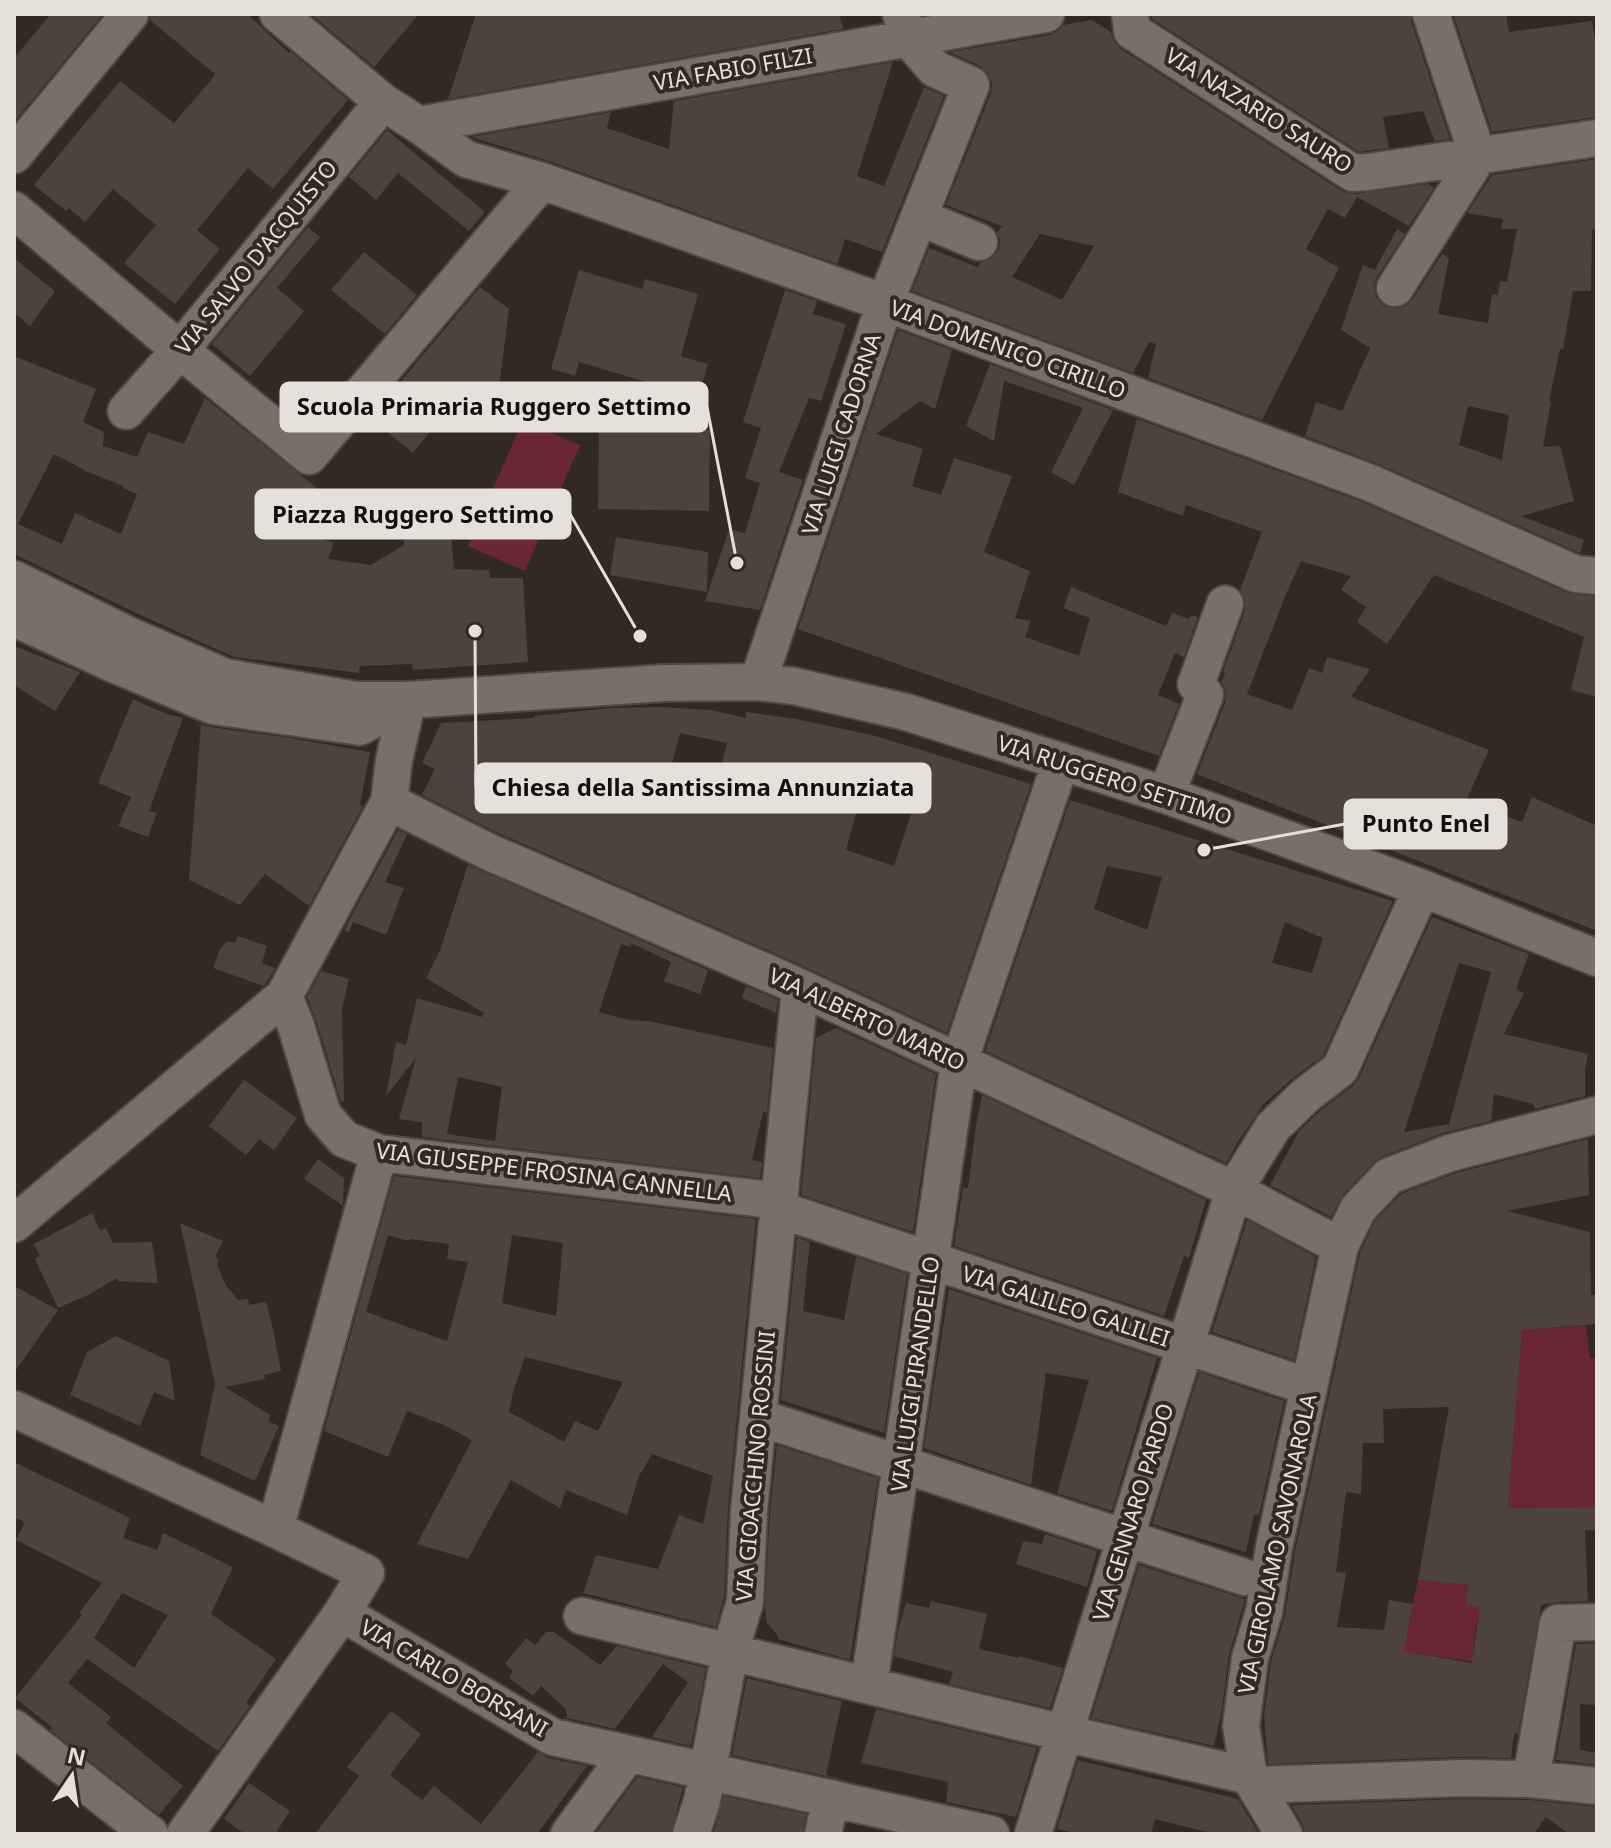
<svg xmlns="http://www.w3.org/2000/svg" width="1611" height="1848" font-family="'Noto Sans',sans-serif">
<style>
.green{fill:#692731}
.building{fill:#4e423f;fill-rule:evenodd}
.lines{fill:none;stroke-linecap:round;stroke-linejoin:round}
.minor-casing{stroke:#4e4841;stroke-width:40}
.minor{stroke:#796f67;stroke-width:36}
.labels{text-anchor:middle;stroke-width:8;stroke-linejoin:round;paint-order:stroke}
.street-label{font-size:22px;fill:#e6e0db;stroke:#322922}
.leader{fill:none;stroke:#e6e0db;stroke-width:3}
.callout-dot{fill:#e6e0db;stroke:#322922;stroke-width:3}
.callout{fill:#e6e0db;stroke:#e6e0db;stroke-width:3}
.callout-label{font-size:24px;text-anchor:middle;font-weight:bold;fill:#111}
</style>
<rect width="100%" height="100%" fill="#322922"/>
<path class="green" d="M523,420L580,445L525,571L468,546Z
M1586,1325L1590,1358H1597V1507L1508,1508L1522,1330Z
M1418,1580L1469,1585L1483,1607C1475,1624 1473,1644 1474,1662L1416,1653L1400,1670Z"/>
<path class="building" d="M51,14H103L14,122V58Z
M150,14H247L289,53L290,51L348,100L273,189L248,168L197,230L220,249L175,304L124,263L156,225L113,189L85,222L69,208L66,211L34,185L120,81L174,123L211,80L215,74L150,20Z
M311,14H419L374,67Z
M476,14H839L843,29L448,99Z
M1151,14H1411V21L1450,139L1435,141L1423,111L1383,117L1389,148L1359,152L1152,19Z
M1453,14H1506L1509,32L1592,21L1597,49V117L1492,132Z
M1092,20L1111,32L1114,42L1121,49L1342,191L1354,194L1428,184L1434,188L1409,226L1357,197L1345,218L1328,209L1306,249L1339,268L1262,420L1148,378L1156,344L1149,342L1133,373L912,291L929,248L977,267L980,263L992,258L999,249L1000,240L997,233L1002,226L946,205L991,93L992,83L988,73L980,66L949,52L1050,35L1059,30L1063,25ZM1040,234L1094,246L1062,300L1012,277Z
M893,62L857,176L884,186L924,87L944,96L882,252L845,239L837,264L549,161L471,137L611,112L607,128L669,149L674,101Z
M387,130L485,212L469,231L398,173L376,200L349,177Z
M1597,159V228L1592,230L1591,291H1573L1563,349H1560L1549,401H1551L1543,447L1560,446L1574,501L1521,516L1584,540L1580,553L1376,463L1305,436L1316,402L1342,411L1370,348L1341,330L1363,265L1375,270L1397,229L1405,234L1377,277L1374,286L1376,297L1383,305L1395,309L1405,306L1413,299L1442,254L1449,258L1438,314L1488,323L1492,294L1498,295L1500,281L1507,282L1517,229H1501L1503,219L1467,213L1492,175ZM1468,406L1509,415L1502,460L1459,445Z
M308,227L320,237L277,288L304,311L250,376L212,344Z
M364,252L417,295L385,334L331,290Z
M14,258L55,291L30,326L14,313Z
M579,270L642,289L645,279L698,294L681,356L708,364L689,430H710L709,511L598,509L599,428L664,429L673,390L579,362L575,376L551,369Z
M480,287L509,309L498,396L483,387L478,390L469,383L413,453L370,418Z
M785,290L817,301L813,314L846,324L821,401L809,398L779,472L803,480L760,610L705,601L729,529L745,533L760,483L745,478L761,428L743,422Z
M898,330L952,350L935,409L920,401L876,434L923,449L912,486L941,495L954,458L1012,476L984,552L1030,571L1015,618L1031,621L1025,637L1079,656L1090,618L1063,608L1071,587L1166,626L1172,613L1189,619L1191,615L1198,617L1184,657L1175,653L1158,695L1179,704L1159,756L798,629Z
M14,356L96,389L83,422L104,432L103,446L137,457L148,432L184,444L205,398L317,488L302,531L334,543L328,559L371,565L404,545V533L449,510L454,569L489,570L490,578H523L528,662L413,670L412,664L360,666L359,673L234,657L138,614L14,554ZM54,454L88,472L123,486V488L137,494L121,534L75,513L62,544L18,524Z
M990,364L1113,410L1074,485L1051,472L1083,408L1004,381L994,441L966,426Z
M1137,419L1360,501L1568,593L1597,597V697L1571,690L1584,637L1434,575L1387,644L1357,622L1366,607L1341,590L1351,576L1301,561L1286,594L1247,694L1292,710L1309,668L1322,673L1327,657L1370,669L1351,697L1489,750L1466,801L1522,822L1532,797L1597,826V931L1197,774L1225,703L1226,692L1222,682L1225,673L1223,672L1245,610V600L1240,590L1262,532L1186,505L1183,516L1118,492Z
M616,537L708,552L707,592L610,575Z
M14,646L80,672L55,711L14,685Z
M133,699L164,713L183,718L149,811L157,813L148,837L118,826L131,797L98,783Z
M660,707L711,710L746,718V712L796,719L876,736L1031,784L947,1033L792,961L498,833L422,795L435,769L422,763L441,723L534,718V716L610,708ZM680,733L727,743L715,790L669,775ZM861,795L913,808L894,866L846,850Z
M201,724L210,727L290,738L370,752L360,805L363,806L309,906L265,874L240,905L189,880Z
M1070,800L1393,901L1323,1056L1293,1078L1264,1104L1239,1140L1226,1163L985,1051ZM1107,866L1162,877L1147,930L1094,909ZM1285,922L1323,938L1312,973L1272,963Z
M398,830L407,834L385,882L404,888L386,935L353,922L349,933L344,930Z
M468,865L708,970L700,994L664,981L671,962L631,943L630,947L621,944L599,1012L629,1020L649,1021L773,1048L767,1113L763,1112L752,1160L762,1162L760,1178L422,1137V1122L399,1119L416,1058L386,1096L396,1042L406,1045L417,998L482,1017L484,1013L426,978L440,950ZM458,1077L502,1087L495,1141L447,1134Z
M1432,917L1529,954L1516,989L1524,993L1504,1034L1588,1054L1585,1070V1096L1535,1109L1533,1104L1494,1094L1491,1121L1443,1133L1381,1157L1374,1162L1343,1195L1331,1217L1270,1185L1299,1131L1320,1111L1353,1086L1359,1078ZM1459,963L1491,972L1449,1124L1404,1132Z
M238,936L267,946L262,963L275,968L264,986L213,968L220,949L227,941L235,943Z
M321,971L349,979L342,1009L344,1101L341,1102L316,1020L307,997Z
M746,986L778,1000L776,1013L742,998Z
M836,1028L936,1074L913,1232L801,1195L816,1038Z
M244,1080L297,1118L274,1150L259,1139L246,1155L209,1126Z
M982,1095L1206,1200L1189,1258L1184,1256L1164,1316L954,1246L963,1187L968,1188L976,1126Z
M1588,1139L1589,1195L1507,1211L1590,1232L1591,1295L1597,1294V1324L1522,1330L1508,1508L1597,1507V1530H1585L1588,1601L1557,1602L1541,1605L1518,1733L1514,1734L1511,1758L1461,1757L1268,1764L1264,1715L1271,1662L1285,1615L1295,1551L1360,1253L1375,1221L1401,1194L1456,1173ZM1449,1407L1418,1580L1469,1585L1466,1604L1480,1607L1472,1663L1404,1651L1413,1604L1389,1600L1384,1630L1337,1627L1346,1573L1336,1572L1346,1492L1361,1494L1363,1443H1384L1383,1409Z
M318,1159L344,1178L343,1206L304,1179Z
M394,1176L756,1219L728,1509L724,1598L716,1627L583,1593L596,1555L658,1569L679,1515L703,1524L713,1476L652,1454L639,1476L627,1515L566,1490L560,1508L511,1480L468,1559L417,1544L472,1440L444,1425L407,1411L388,1457L324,1431ZM388,1235L409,1241L410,1239L449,1244L447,1259L468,1262L447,1341L366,1312ZM512,1235L563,1243L556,1316L502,1303ZM525,1357L623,1382L598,1431L575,1421L564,1442L509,1412L513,1392Z
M92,1213L100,1230L106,1228L113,1243L152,1242L158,1283L118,1281L117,1278L88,1295L58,1308L35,1259L40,1256L34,1244Z
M1247,1220L1316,1257L1294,1360L1212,1332Z
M180,1223L223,1241L215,1257L219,1260L217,1264L225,1284L238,1300L248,1299L249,1305L266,1302L273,1329L281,1371L264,1375L265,1379L225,1387L270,1415L268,1421L279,1426L255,1481L200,1455L215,1384Z
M797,1237L810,1242L803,1311L844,1320L856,1257L907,1274L884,1433L781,1400Z
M14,1286L58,1310L14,1373Z
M949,1289L1157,1358L1112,1511L1057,1493L1089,1380L1046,1373L1031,1485L924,1448Z
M116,1336L169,1361L175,1401L154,1392L140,1426L70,1395L87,1352Z
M1199,1372L1284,1401L1259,1515H1254L1246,1552L1152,1524Z
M777,1445L878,1478L850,1660L778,1639V1636L767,1623L765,1607L770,1512Z
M14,1462L130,1518L123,1538L157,1550L163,1533L233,1567L211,1614L276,1659L246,1703L250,1706L218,1751L87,1659L68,1683L111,1717L106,1723L183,1786L159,1815L50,1730L52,1727L15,1698L82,1615L79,1613L102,1583L16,1540L25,1522L14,1517ZM122,1593L168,1615L134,1668L94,1638Z
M1045,1534L1097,1551L1087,1587L1016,1564L1023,1541L1042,1544Z
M1139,1565L1245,1599L1229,1655L1222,1710L1214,1746L1091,1718Z
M931,1601L987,1614L979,1649L1019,1658V1656L1063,1668L1050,1708L949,1684L953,1672L894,1656L898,1631L906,1603L929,1608Z
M546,1632H554L600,1665L617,1646L706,1668L691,1746L652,1737L688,1682L663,1664L615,1729L567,1718L566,1709L541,1686L533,1696L509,1678L513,1671L505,1664L526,1638L535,1645Z
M1597,1643V1705L1580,1704V1750L1597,1753V1765L1556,1760L1576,1644Z
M747,1678L842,1701L826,1775L857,1783L732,1755Z
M876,1709L1037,1748L1016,1817L946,1802L948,1782L861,1763Z
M391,1711L421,1734L390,1775L422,1800L434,1786L481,1824L538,1752L548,1758L587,1766L537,1834H315L359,1776L347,1767Z
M1078,1760L1238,1799L1259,1834H1215L1155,1819L1151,1834H1080L1057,1829Z
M637,1777L683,1787L671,1834H595Z
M249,1783L290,1811L275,1834H245L224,1819Z
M724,1796L806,1814L803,1834H713Z
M1462,1799L1530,1800L1597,1807V1834H1569L1546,1817L1534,1834H1305L1302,1823L1291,1805Z"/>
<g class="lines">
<defs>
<path id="minor" d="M278,14L383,102L419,125L466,159L542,181L885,303L1368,482L1576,574L1597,576
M1130,14L1132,31L1353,173L1368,172L1597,138
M419,125L1046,14
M14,155L130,14
M14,210L180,350L309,456L542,181
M919,217L979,242
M1395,288L1478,157L1431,14
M126,411L180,350L383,102
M14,579L126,634L225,677L356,700H408L664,683L758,682L794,686L906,712L1166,795L1422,888L1597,958
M14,618L111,663L213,706L360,727L405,701
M758,682L885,303L971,85L935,69L908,38L901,14
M1166,795L1205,695L1196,684L1225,604
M389,802L489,852L784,980L1056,1107L1234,1190L1340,1246
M284,996L296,1026L323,1115L344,1139L379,1153L779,1201
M778,1209L1309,1387
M14,1224L284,996L389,802L394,760L408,700
M14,1409L275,1529L366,1573L342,1613L185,1834
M758,1417L1244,1577
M275,1529L379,1153
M342,1613L553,1737L991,1834
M582,1616L1064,1733L1249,1776
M869,1685L959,1062L1061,761
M14,1728L150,1834
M1531,1779L1558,1623L1597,1622
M1255,1785L1462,1778L1531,1779L1597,1786
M569,1834L628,1754
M691,1834L702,1801L730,1652L745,1602L749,1511L800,988
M823,1834L831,1798
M1033,1834L1234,1190L1273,1127L1306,1095L1340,1069L1422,888
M1284,1834L1249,1776L1241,1726L1250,1658L1264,1612L1274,1547L1340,1246L1358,1209L1389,1176L1450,1153L1597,1115"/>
</defs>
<use href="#minor" class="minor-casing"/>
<use href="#minor" class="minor"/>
</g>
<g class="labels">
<g class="street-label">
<text transform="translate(733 69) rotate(-10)" y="8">VIA FABIO FILZI</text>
<text transform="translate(1259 110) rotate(32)" y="8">VIA NAZARIO SAURO</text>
<text transform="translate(256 257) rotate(-51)" y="8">VIA SALVO D'ACQUISTO</text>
<text transform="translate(1008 349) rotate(20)" y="8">VIA DOMENICO CIRILLO</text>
<text transform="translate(841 434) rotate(-72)" y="8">VIA LUIGI CADORNA</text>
<text transform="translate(1115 780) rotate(18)" y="8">VIA RUGGERO SETTIMO</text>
<text transform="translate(867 1019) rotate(25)" y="8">VIA ALBERTO MARIO</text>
<text transform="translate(554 1172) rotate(7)" y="8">VIA GIUSEPPE FROSINA CANNELLA</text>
<text transform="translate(1066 1306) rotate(18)" y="8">VIA GALILEO GALILEI</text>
<text transform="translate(915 1374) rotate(-82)" y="8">VIA LUIGI PIRANDELLO</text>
<text transform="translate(755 1466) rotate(-85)" y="8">VIA GIOACCHINO ROSSINI</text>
<text transform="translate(1133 1512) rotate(-73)" y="8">VIA GENNARO PARDO</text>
<text transform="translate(1277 1544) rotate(-78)" y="8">VIA GIROLAMO SAVONAROLA</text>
<text transform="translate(454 1678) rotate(30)" y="8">VIA CARLO BORSANI</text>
</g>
</g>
<path class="leader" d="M737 563L707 407M640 636L570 514M475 631L476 788M1204 850L1345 824"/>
<g class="callout-dot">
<circle cx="737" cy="563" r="8"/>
<circle cx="640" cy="636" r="8"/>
<circle cx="475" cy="631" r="8"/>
<circle cx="1204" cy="850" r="8"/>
</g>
<g class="callout">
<rect x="281" y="383" width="426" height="48" rx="8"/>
<rect x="256" y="490" width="314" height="48" rx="8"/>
<rect x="476" y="764" width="454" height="48" rx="8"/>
<rect x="1345" y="800" width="161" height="48" rx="8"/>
</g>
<g class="callout-label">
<text x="494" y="415">Scuola Primaria Ruggero Settimo</text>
<text x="413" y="523">Piazza Ruggero Settimo</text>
<text x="703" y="796">Chiesa della Santissima Annunziata</text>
<text x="1426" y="832">Punto Enel</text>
</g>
<rect width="1611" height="1848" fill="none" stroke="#e6e0db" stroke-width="32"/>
<g transform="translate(72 1776) rotate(13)" stroke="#322922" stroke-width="6" paint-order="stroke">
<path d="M0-6L14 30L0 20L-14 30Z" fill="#e6e0db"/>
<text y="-12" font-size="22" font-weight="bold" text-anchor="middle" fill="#e6e0db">N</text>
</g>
</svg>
